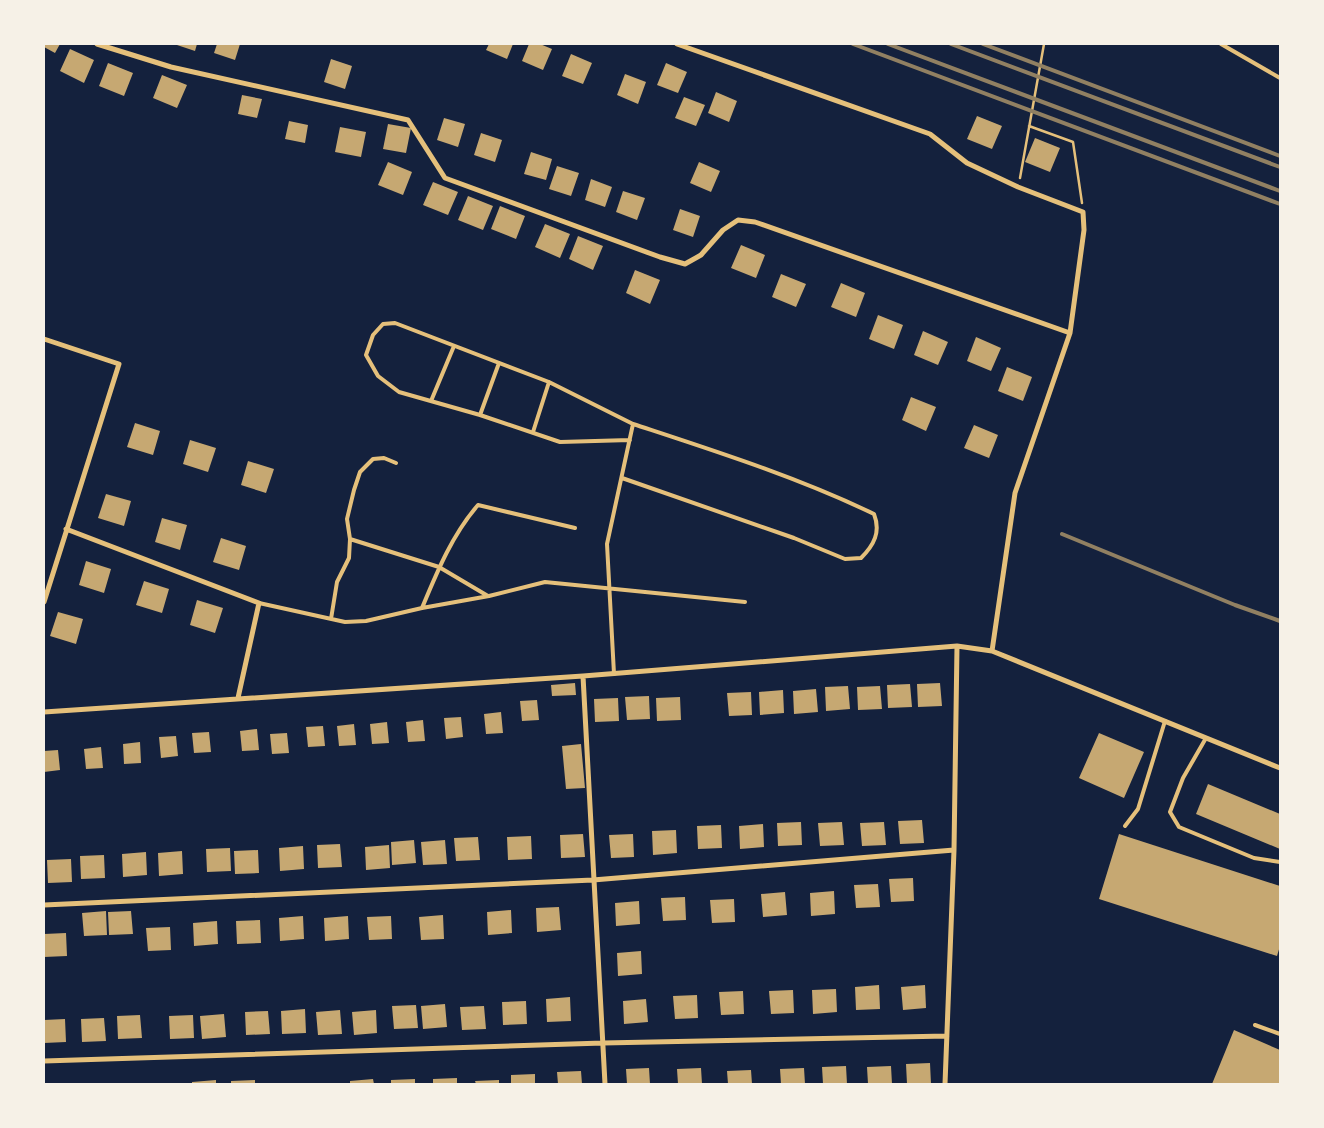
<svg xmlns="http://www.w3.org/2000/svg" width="1324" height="1128" font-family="'DejaVu Sans',sans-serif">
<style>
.building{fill:#c6a872}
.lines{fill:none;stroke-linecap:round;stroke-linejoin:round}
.path{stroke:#e5c07b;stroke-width:2.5}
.service{stroke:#e5c07b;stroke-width:4}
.minor{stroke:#e5c07b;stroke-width:5}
.rail{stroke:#918062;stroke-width:4}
</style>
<rect width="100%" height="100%" fill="#14213d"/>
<path class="building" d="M44,44H60L55,53L44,47Z
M174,44H197L195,51Z
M217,44H240L235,60L214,53Z
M489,44H513L507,59L486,50Z
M529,44H540L552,49L543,70L522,61Z
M70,49L94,60L84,83L60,71Z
M571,54L592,63L583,84L562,76Z
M331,59L352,66L345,89L324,82Z
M108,63L133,73L124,96L99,86Z
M666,63L687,72L678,93L657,85Z
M625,74L646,82L638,104L617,95Z
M162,75L187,85L177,108L153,98Z
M716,92L737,101L729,122L708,113Z
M242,95L262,99L257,118L238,114Z
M684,97L705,105L696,126L675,118Z
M977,116L1002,126L992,149L967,139Z
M444,118L465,124L458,147L437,140Z
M289,121L308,125L305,143L285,139Z
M388,124L411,128L406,153L383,149Z
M340,127L366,132L361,157L335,152Z
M481,133L502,140L495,162L474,155Z
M1035,138L1060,148L1050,172L1025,162Z
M531,152L552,159L546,180L524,174Z
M388,162L412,172L403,195L378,185Z
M699,162L720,171L711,192L690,183Z
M557,166L579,173L571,196L549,189Z
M591,179L612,187L605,207L585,200Z
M433,182L458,192L448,215L423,205Z
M623,191L645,198L637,220L616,212Z
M468,196L493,206L483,230L458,220Z
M500,206L525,216L516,239L491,229Z
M680,209L700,216L693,237L673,230Z
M545,224L570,234L560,258L535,247Z
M578,236L603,246L593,270L569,259Z
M741,245L765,255L756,278L731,268Z
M635,270L660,280L650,304L626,293Z
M781,274L806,284L796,307L772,297Z
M841,283L865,293L856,317L831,307Z
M878,315L903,325L894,349L869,339Z
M923,331L948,342L938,365L914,355Z
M976,337L1001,348L991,371L967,361Z
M1007,367L1032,377L1023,401L998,391Z
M911,397L936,407L926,431L902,420Z
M135,423L160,431L153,455L127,447Z
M974,425L998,435L989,458L964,448Z
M190,440L216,448L208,472L183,464Z
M248,461L274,469L266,493L241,485Z
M106,494L131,501L124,526L98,518Z
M162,518L187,525L180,550L155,542Z
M221,538L246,546L239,570L213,562Z
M86,561L111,569L104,593L79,585Z
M144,581L169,589L162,613L136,605Z
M197,600L223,608L215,633L190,625Z
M58,612L83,619L76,644L50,636Z
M575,683L576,695L552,696L551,685Z
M940,683L942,706L918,707L917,684Z
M910,684L912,707L888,708L887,685Z
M848,686L850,709L826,711L825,687Z
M880,686L882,709L858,710L857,687Z
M816,689L818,712L794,714L793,691Z
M783,690L784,713L760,715L759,692Z
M751,692L752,715L729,716L727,693Z
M649,696L650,719L627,720L625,697Z
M680,697L681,720L657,721L656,698Z
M618,698L619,721L595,722L594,699Z
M537,700L539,720L522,721L520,701Z
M501,712L503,733L486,734L484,714Z
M461,717L463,737L446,739L444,718Z
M423,720L425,741L408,742L406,722Z
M387,722L389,743L372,744L370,724Z
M354,724L356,745L339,746L337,726Z
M323,726L325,746L308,747L306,727Z
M257,729L259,750L242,751L240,731Z
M209,732L211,752L194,753L192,733Z
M287,733L289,753L272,754L270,734Z
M1099,733L1144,752L1124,798L1079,778Z
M176,736L178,756L161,758L159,737Z
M140,742L141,763L124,764L123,744Z
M581,744L585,788L566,789L562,746Z
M101,747L103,768L86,769L84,749Z
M58,750L60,770L44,772V751Z
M1208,784L1280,814V849L1196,814Z
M922,820L924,843L900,844L898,821Z
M801,822L802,845L778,846L777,823Z
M842,822L844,845L820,846L818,823Z
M884,822L886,845L862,846L860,823Z
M763,824L764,847L740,849L739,826Z
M721,825L722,848L698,849L697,826Z
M676,830L677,853L653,855L652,831Z
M583,834L585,857L561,858L560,835Z
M633,834L634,857L611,858L609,835Z
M1119,834L1280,886V946L1277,956L1099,899Z
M531,836L532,859L508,860L507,837Z
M478,837L480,860L456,861L454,838Z
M414,840L416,863L392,865L391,842Z
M445,840L447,864L423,865L421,842Z
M340,844L342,867L318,868L317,845Z
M389,845L390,868L366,870L365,847Z
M303,846L304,869L280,871L279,848Z
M230,848L231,871L207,872L206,849Z
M258,850L259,873L235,874L234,851Z
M182,851L183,874L159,876L158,853Z
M146,852L147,875L123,877L122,854Z
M104,855L105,878L81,879L80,856Z
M71,859L72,882L48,883L47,860Z
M913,878L914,901L891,902L889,879Z
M878,884L880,907L856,908L854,885Z
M834,891L835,914L811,916L810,893Z
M785,892L787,915L763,917L761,894Z
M685,897L686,920L663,921L661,898Z
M734,899L735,922L712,923L710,900Z
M639,901L640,924L616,926L615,903Z
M559,907L561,930L537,932L536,908Z
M511,910L512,933L488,935L487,912Z
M106,911L107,935L84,936L82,913Z
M131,911L133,934L109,935L108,912Z
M443,915L444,939L421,940L419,917Z
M303,916L304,939L280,941L279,918Z
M348,916L349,939L325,941L324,918Z
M391,916L392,939L369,940L367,917Z
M260,920L261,943L237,944L236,921Z
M217,921L218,944L194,946L193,923Z
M170,927L171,950L148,951L146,928Z
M66,933L67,956L44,957V934Z
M641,951L642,974L618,976L617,953Z
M879,985L880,1009L856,1010L855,987Z
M925,985L926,1008L903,1010L901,987Z
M836,989L837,1012L813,1014L812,990Z
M793,990L794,1013L771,1014L769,991Z
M743,991L744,1014L721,1015L719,992Z
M697,995L698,1018L675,1019L673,996Z
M570,997L571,1021L547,1022L546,999Z
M646,999L648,1022L624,1024L623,1001Z
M526,1001L527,1024L503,1025L502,1002Z
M445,1004L447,1027L423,1029L421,1006Z
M416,1005L418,1028L394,1029L392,1006Z
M484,1006L486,1029L462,1030L460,1007Z
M305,1009L306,1033L282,1034L281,1011Z
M340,1010L342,1034L318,1035L316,1012Z
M376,1010L377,1033L354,1035L352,1012Z
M268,1011L270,1034L246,1035L245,1012Z
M224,1014L226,1037L202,1039L200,1016Z
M140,1015L142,1038L118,1039L117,1016Z
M193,1015L194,1038L170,1039L169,1016Z
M104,1018L106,1041L82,1042L81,1019Z
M65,1019L66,1042L44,1043V1020Z
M1234,1030L1280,1050V1084H1212Z
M930,1063L931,1084H907L906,1064Z
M846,1066L847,1084H823L822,1067Z
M891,1066L892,1084H868L867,1067Z
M649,1068L650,1084H627L626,1069Z
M701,1068L702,1084H678L677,1069Z
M804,1068L805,1084H781L780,1069Z
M751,1070L752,1084H728L727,1071Z
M581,1071L582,1084H558L557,1072Z
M535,1074V1084H511V1075Z
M457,1078V1084H433V1079Z
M373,1079L374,1084H350V1081Z
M415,1079V1084H391V1080Z
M216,1080V1084H192V1082Z
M255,1080V1084H231V1081Z
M499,1080V1084H476L475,1081Z"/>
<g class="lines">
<path class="path" d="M1029,126L1073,142L1082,203
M1020,178L1044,44"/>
<path class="service" d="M1221,44L1280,78
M431,401L454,346
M480,415L499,363
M533,432L549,382
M622,478L794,538L845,559L861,558C874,545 881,532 874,514C797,477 715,451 633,424
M350,539L439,567L488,596
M259,603L345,622L366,621L422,608L489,596L545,582L745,602
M422,608C437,572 452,535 478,505L575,528
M331,619L337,582L349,558L350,539L347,519L354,490L360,472L373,459L384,458L396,463
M614,674L607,544L633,424L549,382L395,323L383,324L373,335L366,355L378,376L399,392L480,415L560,442L630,440
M1206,738L1183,778L1170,812L1179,827L1254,858L1280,862
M1125,826L1138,809L1165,721
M1255,1025L1280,1034"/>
<path class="minor" d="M97,44L171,67L408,120L445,178L660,257L685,264L701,255L723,230L738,220L755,222L1070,333L1015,493L992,651
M677,44L930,134L967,163L1018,187L1083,212L1084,230L1070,333
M44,339L119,364L44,602
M66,529L259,603L238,698
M583,676L605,1084
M44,712L583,676L957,646L992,651L1280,768
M44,905L593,880L954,850
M44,1061L603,1043L947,1036
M945,1084L954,850L957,646"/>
<path class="rail" d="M853,44L1280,204
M888,44L1280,191
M951,44L1280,167
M983,44L1280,156
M1062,534L1235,605L1280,621"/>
</g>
<rect width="1324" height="1128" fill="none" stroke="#f6f1e7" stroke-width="90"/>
</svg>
